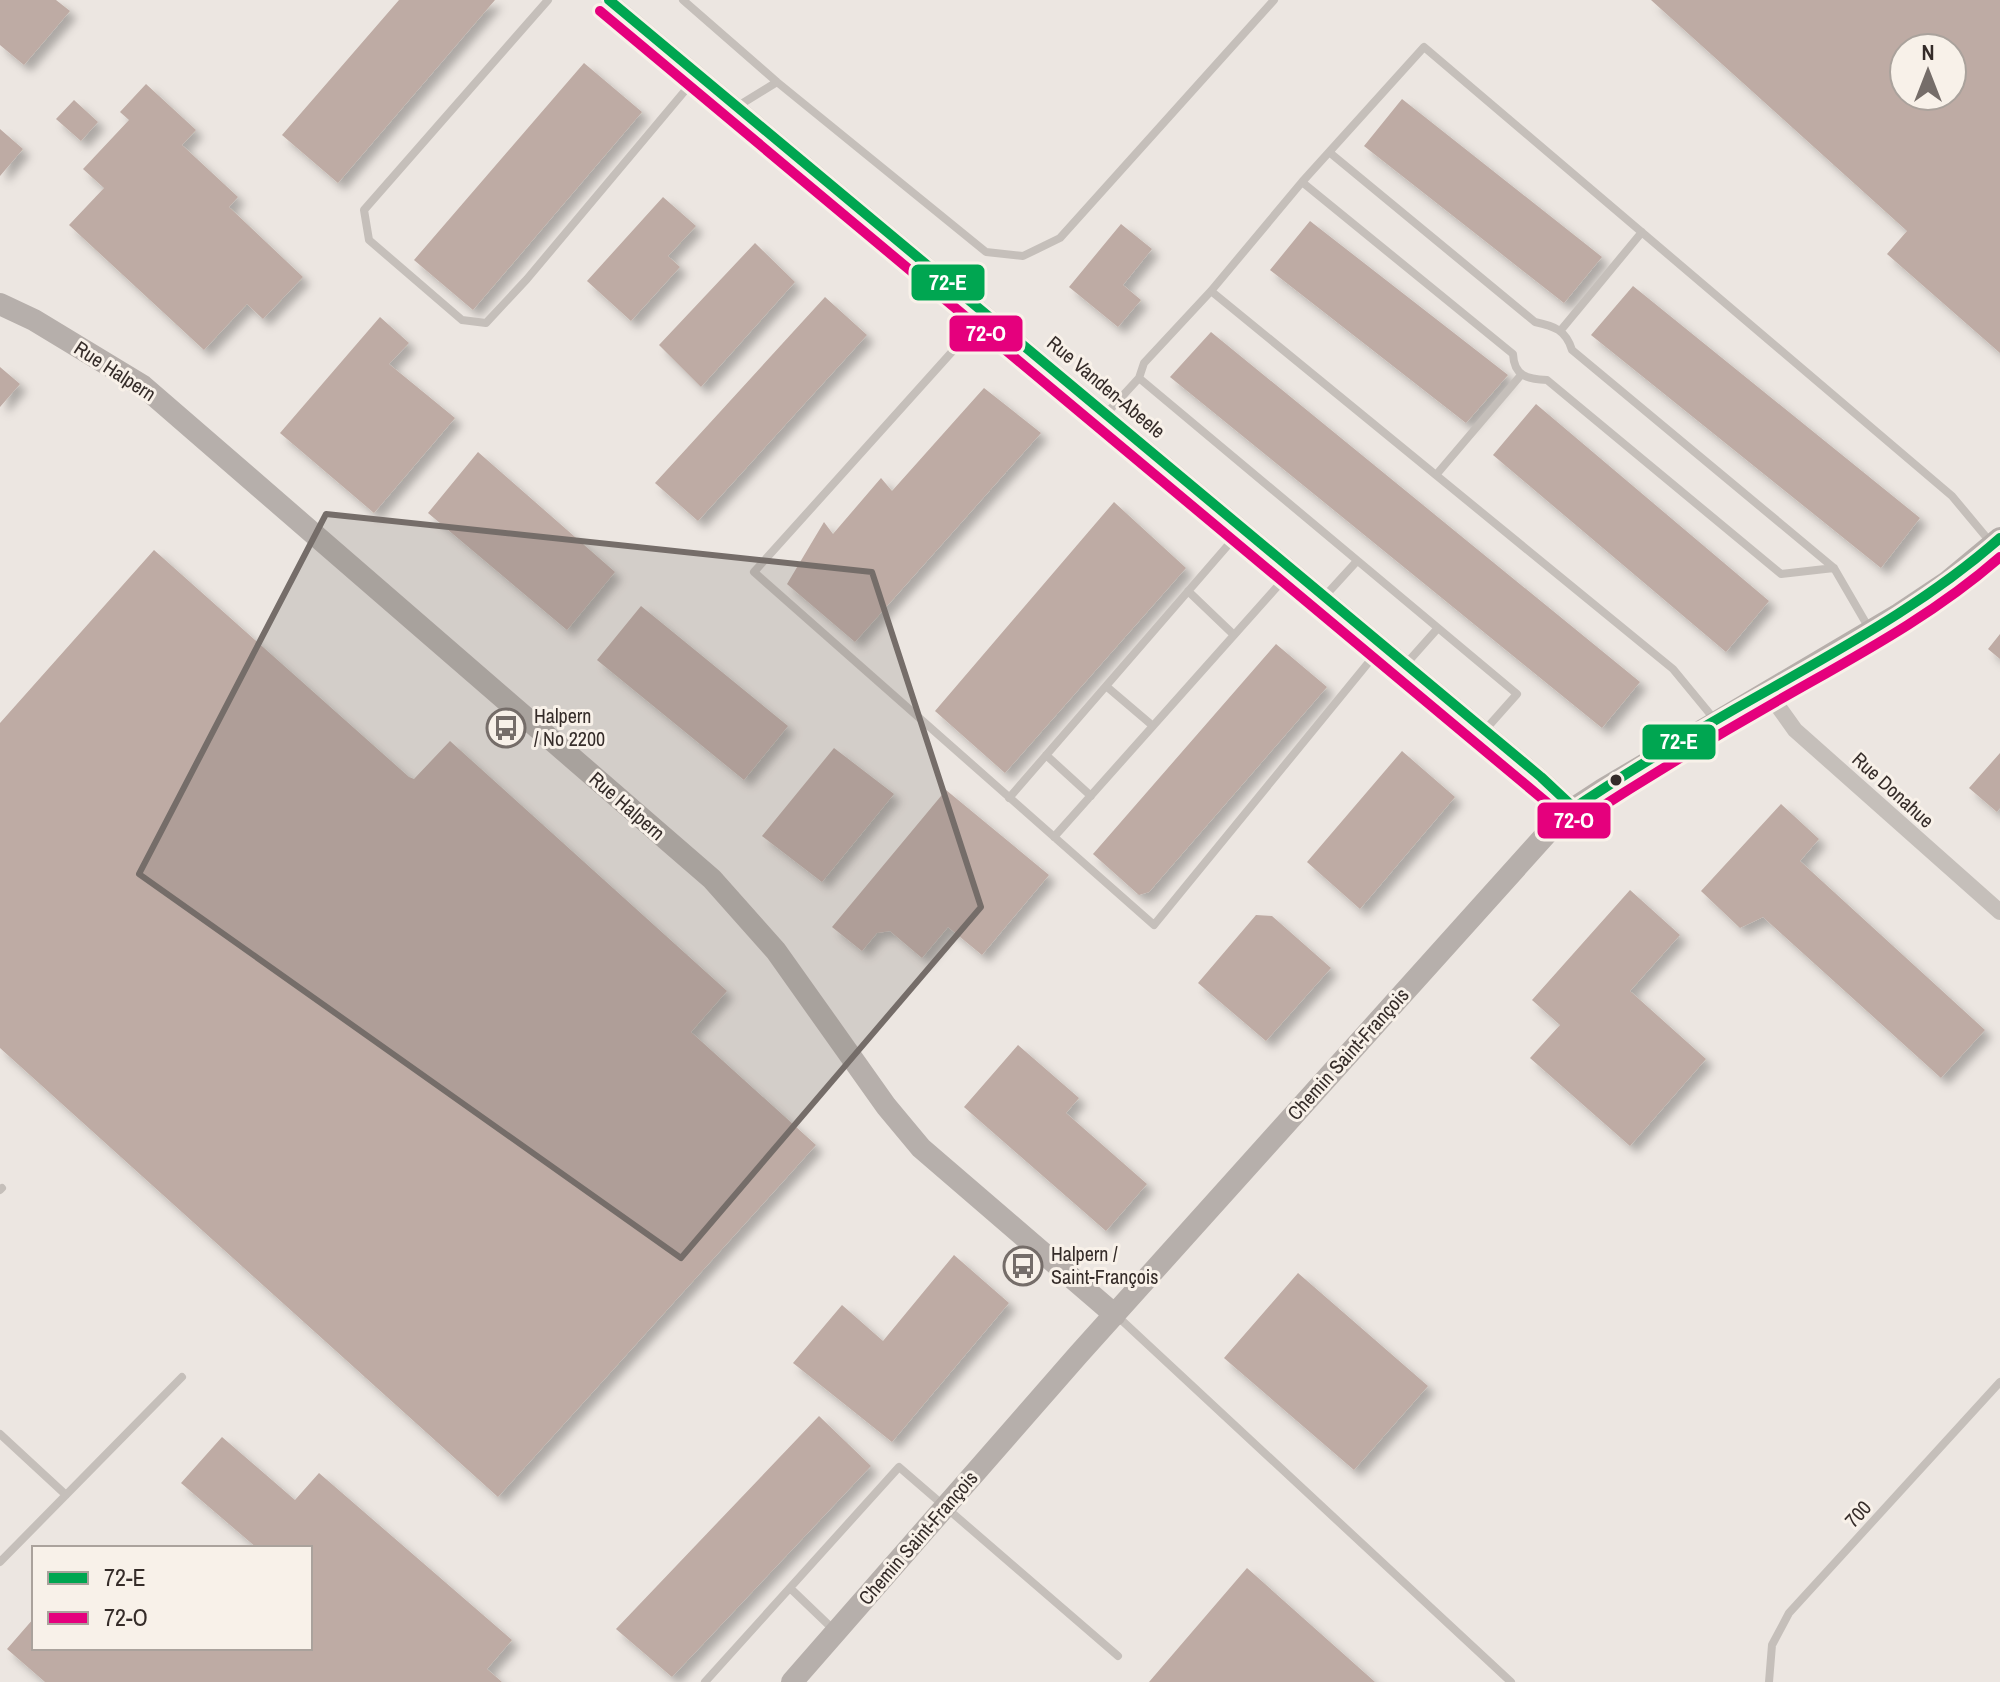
<svg xmlns="http://www.w3.org/2000/svg" width="2000" height="1682" font-family="'Archivo Narrow',sans-serif">
<style>
.building{fill:#beaba4;fill-rule:evenodd;filter:url(#shadow)}
.lines{fill:none;stroke-linecap:round;stroke-linejoin:round}
.lane{stroke:#c5bfba;stroke-width:8}
.street{stroke:#c5bfba;stroke-width:16}
.secondary{stroke:#b6afab;stroke-width:22}
.bus-1-casing{stroke:#f8f1e9;stroke-width:16}
.bus-2-casing{stroke:#f8f1e9;stroke-width:16}
.bus-1{stroke:#00a651;stroke-width:10}
.bus-2{stroke:#e5007d;stroke-width:10}
.marked{fill:#756d69;fill-opacity:0.2;stroke:#756d69;stroke-width:6;stroke-linejoin:round}
.bus-dot{fill:#352c29;stroke:#f8f1e9;stroke-width:3}
.labels{text-anchor:middle;stroke-width:6;stroke-linejoin:round;paint-order:stroke}
.street-label{font-size:20px;fill:#352c29;stroke:#f8f1e9}
.poi-label{font-size:20px;fill:#352c29;stroke:#f8f1e9;text-anchor:start}
.line-badge{stroke:#f8f1e9;stroke-width:3}
.badge-label{font-size:22px;text-anchor:middle;font-weight:bold;fill:#fff}
</style>
<defs>
<filter id="shadow"><feDropShadow dx="7" dy="7" stdDeviation="4" flood-color="#0004"/></filter>
</defs>
<rect width="100%" height="100%" fill="#ece6e1"/>
<path class="building" d="M0,0H56L70,11L24,65L0,45Z
M399,0H495L338,183L282,135Z
M1651,0H2000V353L1887,254L1907,231ZM1904,48H1952V96H1904Z
M584,63L642,112L473,310L414,260Z
M146,84L196,130L182,145L238,197L229,207L303,277L263,319L247,304L204,350L69,225L104,188L83,169L129,120L120,112Z
M1402,99L1602,257L1564,303L1364,146Z
M74,100L98,122L81,141L56,119Z
M0,129L23,149L0,176Z
M663,197L696,226L668,256L680,267L631,321L587,281Z
M1310,221L1508,375L1466,423L1270,270Z
M1121,224L1152,249L1123,285L1141,300L1118,327L1069,287Z
M755,243L795,282L701,387L659,345Z
M1633,286L1920,518L1881,568L1591,335Z
M825,297L867,335L698,521L655,483Z
M380,317L409,343L389,364L455,418L374,513L280,433Z
M1211,332L1640,682L1602,728L1170,377Z
M0,367L20,384L0,407Z
M984,388L1041,433L855,642L787,584L824,522L833,534L881,478L892,491Z
M1536,404L1769,601L1726,652L1493,455Z
M478,452L615,572L567,630L428,513Z
M1114,502L1186,568L1005,773L935,711Z
M154,550L409,777L414,779L450,741L727,991L691,1032L816,1145L498,1497L0,1048V723Z
M641,606L788,726L744,780L597,660Z
M2000,634V659L1988,649Z
M1276,644L1327,687L1149,892L1139,895L1093,854Z
M834,748L894,794L822,882L762,836Z
M1402,751L1455,797L1360,909L1307,862Z
M2000,753V808L1997,812L1969,788Z
M946,790L1049,875L982,955L948,927L922,958L890,931L877,933L862,951L832,927Z
M1781,804L1819,839L1800,861L1985,1030L1941,1078L1763,917L1740,928L1701,891Z
M1630,890L1680,935L1630,991L1706,1059L1630,1146L1530,1058L1560,1025L1532,1000Z
M1256,915L1272,916L1331,968L1266,1041L1198,983Z
M1018,1045L1079,1098L1066,1113L1147,1184L1106,1231L964,1107Z
M954,1255L1009,1303L892,1442L793,1363L842,1305L883,1341Z
M1298,1273L1428,1386L1354,1470L1224,1358Z
M819,1416L871,1466L672,1677L616,1629Z
M222,1437L295,1500L319,1473L512,1640L487,1669L502,1682H45L7,1649L34,1618V1648H310V1548H257L181,1483Z
M1247,1568L1375,1682H1149Z"/>
<g class="lines">
<path class="lane" d="M548,0L364,210L369,240L462,320L486,323L527,279L699,74
M683,0L777,82L986,252L1023,256L1060,238L1274,0
M738,106L777,82
M1329,152L1535,322C1554,326 1566,330 1572,350L1834,568L1870,630
M1211,291L1673,669L1715,720
M986,314L754,572L1154,925L1382,646
M1561,330L1642,232
M1139,378L1144,363L1211,291L1302,182
M1106,414L1139,378L1517,694L1485,730
M1436,475L1521,375
M1834,568L1781,574L1547,380C1527,379 1514,376 1513,354L1302,182L1424,47L1952,496L1992,544
M1188,591L1234,635
M1325,596L1357,561
M1406,664L1438,628
M1106,686L1153,726
M1046,755L1091,796
M1009,798L1242,529
M1054,837L1292,570
M0,1190L2,1188
M1116,1315L1511,1682
M0,1434L66,1495
M0,1562L182,1377
M790,1588L836,1632
M705,1682L899,1467L1118,1656
M1769,1682L1772,1645L1789,1613L2000,1382"/>
<path class="street" d="M609,0L1541,777L1574,808
M1767,691L1795,730L2000,912"/>
<path class="secondary" d="M0,304L34,320L143,386L712,879L776,951L886,1106L921,1148L1115,1315
M792,1682L1078,1355L1550,830L1574,808L1603,789L1899,614L1947,582L2000,538"/>
<defs>
<path id="bus-1" d="M609,0L1541,777L1574,808C1638,765 1704,726 1772,688C1851,643 1931,599 2000,538"/>
<path id="bus-2" d="M600,11L1569,821L1581,820C1646,778 1712,738 1779,700C1856,656 1934,615 2000,557"/>
</defs>
<use href="#bus-1" class="bus-1-casing"/>
<use href="#bus-2" class="bus-2-casing"/>
<use href="#bus-1" class="bus-1"/>
<use href="#bus-2" class="bus-2"/>
</g>
<path class="marked" d="M326,514L872,572L981,907L681,1258L139,874Z"/>
<defs>
<symbol id="bus-ring" viewBox="-11 -11 22 22"><circle r="9.5" fill="#f8f1e9" stroke="#756d69" stroke-width="1.5"/><path d="M-5-6H5V4H4V6H2V4H-2V6H-4V4H-5ZM-3.5-4V0h7V-4ZM-3.5 1.2v1.5H-2V1.2ZM2 1.2v1.5H3.5V1.2Z" fill="#756d69"/></symbol>
</defs>
<g fill-rule="evenodd">
<use href="#bus-ring" x="484" y="706" width="44" height="44"/>
<use href="#bus-ring" x="1001" y="1244" width="44" height="44"/>
</g>
<circle class="bus-dot" cx="1616" cy="780" r="7"/>
<g class="labels">
<g class="street-label">
<text transform="translate(115 371) rotate(33)" y="7">Rue Halpern</text>
<text transform="translate(1106 387) rotate(40)" y="7">Rue Vanden-Abeele</text>
<text transform="translate(1893 790) rotate(42)" y="7">Rue Donahue</text>
<text transform="translate(627 806) rotate(41)" y="7">Rue Halpern</text>
<text transform="translate(1348 1054) rotate(-48)" y="7">Chemin Saint-François</text>
<text transform="translate(1858 1514) rotate(-48)" y="7">700</text>
<text transform="translate(918 1538) rotate(-49)" y="7">Chemin Saint-François</text>
</g>
<g class="poi-label">
<text x="534" y="723">Halpern<tspan x="534" dy="23">/ No 2200</tspan></text>
<text x="1051" y="1261">Halpern /<tspan x="1051" dy="23">Saint-François</tspan></text>
</g>
</g>
<g class="line-badge">
<rect x="910" y="263" width="76" height="39" rx="8" fill="#00a651"/>
<rect x="948" y="314" width="76" height="39" rx="8" fill="#e5007d"/>
<rect x="1641" y="723" width="76" height="38" rx="8" fill="#00a651"/>
<rect x="1536" y="801" width="76" height="39" rx="8" fill="#e5007d"/>
</g>
<g class="badge-label">
<text x="948" y="290">72-E</text>
<text x="986" y="341">72-O</text>
<text x="1679" y="749">72-E</text>
<text x="1574" y="828">72-O</text>
</g>
<rect x="32" y="1546" width="280" height="104" fill="#f8f1e9" stroke="#aaa29c" stroke-width="2"/>
<rect x="48" y="1572" width="40" height="12" fill="#00a651" stroke="#aaa29c" stroke-width="2"/>
<text x="104" y="1586" font-size="24" fill="#352c29">72-E</text>
<rect x="48" y="1612" width="40" height="12" fill="#e5007d" stroke="#aaa29c" stroke-width="2"/>
<text x="104" y="1626" font-size="24" fill="#352c29">72-O</text>
<g transform="translate(1928 72)"><circle r="38" fill="#f8f1e9" stroke="#aaa29c" stroke-width="2"/>
<path d="M0-6L14 30L0 20L-14 30Z" fill="#756d69"/>
<text y="-12" font-size="22" font-weight="bold" text-anchor="middle" fill="#352c29">N</text>
</g>
</svg>
